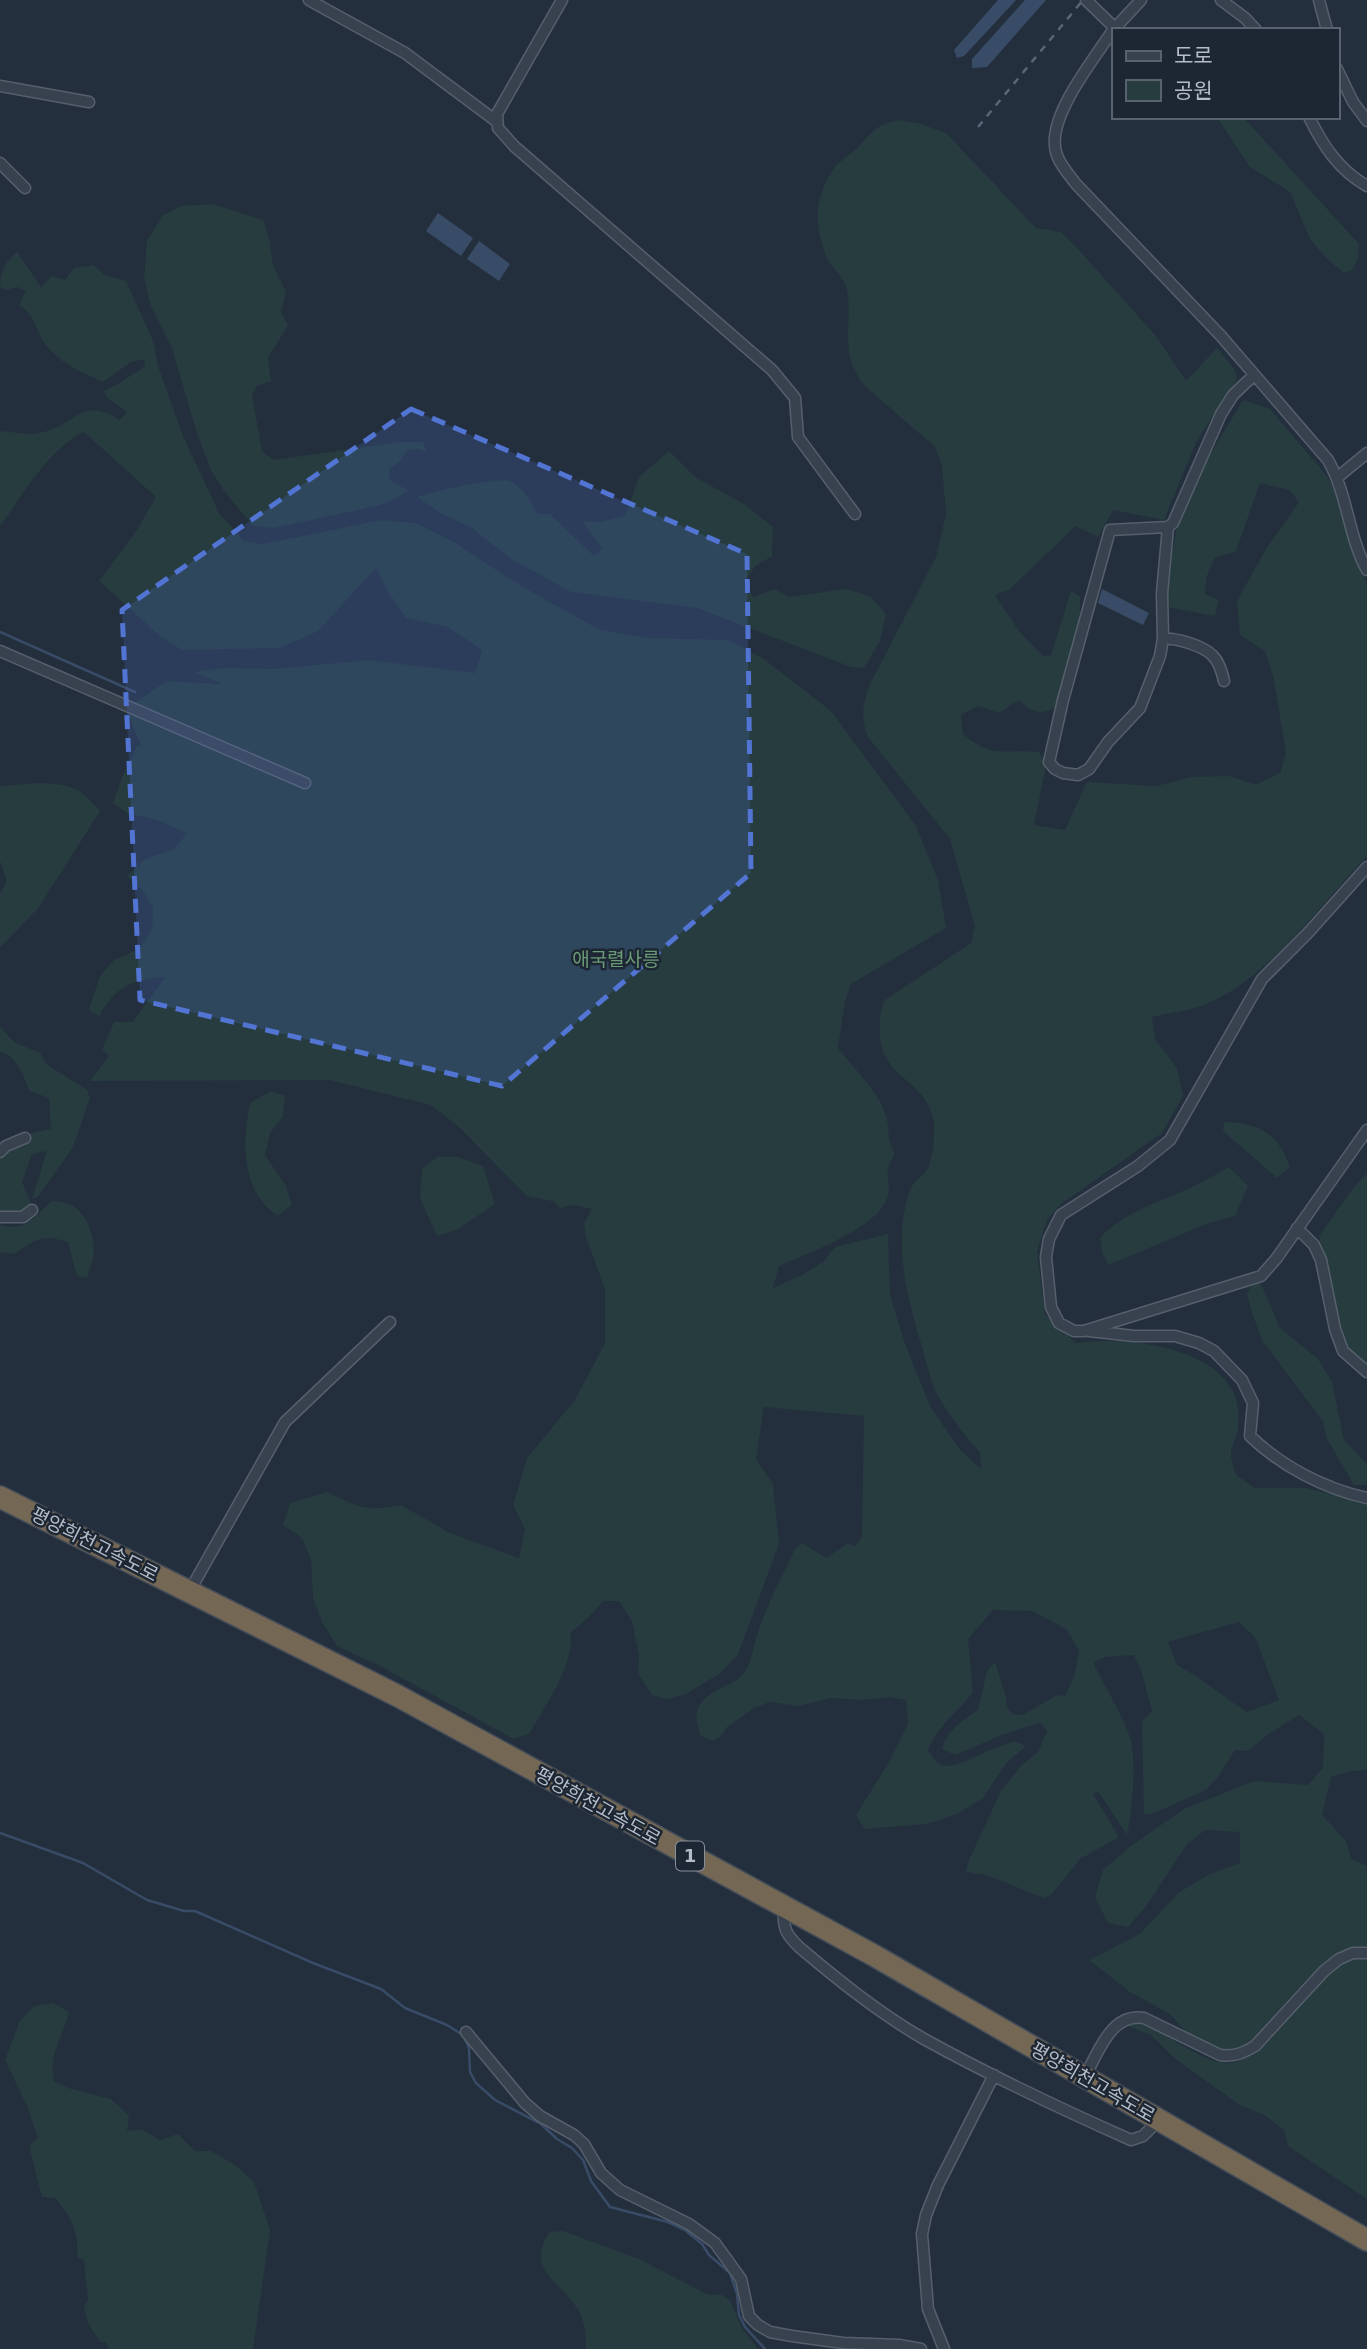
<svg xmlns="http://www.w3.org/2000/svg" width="1367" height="2349" font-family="'DejaVu Sans','Noto Sans KR',sans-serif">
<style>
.green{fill:#263c3f;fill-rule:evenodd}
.water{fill:#394c67}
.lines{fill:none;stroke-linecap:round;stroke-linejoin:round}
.stream{stroke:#394c67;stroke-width:2.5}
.street-casing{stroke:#565f6c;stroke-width:13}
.highway-casing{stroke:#434c59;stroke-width:24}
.street{stroke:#38414e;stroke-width:10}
.highway{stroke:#746855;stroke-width:21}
.rail{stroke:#5a6575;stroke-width:2.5;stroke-dasharray:7 7;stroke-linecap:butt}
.marked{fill:#5274d3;fill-opacity:0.2;stroke:#5274d3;stroke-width:5;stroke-dasharray:14 9;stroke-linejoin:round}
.labels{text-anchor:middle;stroke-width:5;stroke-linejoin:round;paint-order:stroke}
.shield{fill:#1d2633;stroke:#878f9c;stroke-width:2}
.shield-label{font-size:18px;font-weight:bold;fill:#b4bcc9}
.park-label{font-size:19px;fill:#6b9a76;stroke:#1d2633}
.street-label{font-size:19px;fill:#b4bcc9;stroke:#1d2633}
</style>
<rect width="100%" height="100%" fill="#242f3e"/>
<path class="green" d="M1217,117H1243L1359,244L1358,258L1352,270L1344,273L1326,258L1310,239L1290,192L1250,167Z
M898,120L918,123L946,133L1036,228L1061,232L1078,249L1156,336L1186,381L1217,348L1235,370L1237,380L1197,440L1164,520L1113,510L1098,537L1076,526L1010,589L995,595L1019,631L1043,656L1051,655L1071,591L1080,596V621L1056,707C1042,716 1030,712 1019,700L999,713L978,706L961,715L963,734C993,759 1004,749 1039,752L1046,766L1034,825L1065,830L1087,782L1156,786L1192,777L1229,776L1256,785L1281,772L1286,751L1273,676L1265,651L1240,635L1237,601L1266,549L1299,502L1289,490L1260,483L1236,551L1215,558L1206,578L1205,594L1219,600L1215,616L1167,607L1169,568L1178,523L1210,455L1243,400L1270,409L1327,476L1342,506L1359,566L1367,584V856C1321,904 1267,980 1204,1005C1188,1011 1169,1013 1152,1017L1155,1039L1177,1068L1183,1096L1162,1133L1061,1204L1047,1220L1037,1251L1045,1314L1076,1343C1122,1336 1215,1345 1235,1396C1238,1404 1239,1420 1238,1428C1237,1437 1231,1446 1231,1454C1231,1461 1235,1469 1236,1475L1255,1488H1305L1367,1502V1770L1351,1771L1331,1777L1322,1815L1346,1841L1351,1859L1367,1866V1948C1336,1936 1275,2016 1255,2038L1243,2048L1230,2053L1190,2036L1170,2014L1130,1992L1089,1960L1140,1934L1178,1893L1210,1874L1240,1863V1832L1205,1830L1187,1844L1147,1905L1128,1927L1108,1923L1095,1897L1103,1870L1128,1848L1184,1809L1254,1781L1308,1785L1323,1768L1324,1734L1299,1715L1267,1735L1248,1751L1235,1750L1217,1778L1206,1790L1152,1814H1144L1142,1722L1152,1711L1142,1673L1134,1655L1106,1657L1094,1662V1665C1104,1685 1124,1717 1130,1738C1137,1762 1132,1811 1127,1835L1098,1791L1093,1794L1119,1837L1080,1859L1052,1894L1044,1898C1025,1891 1008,1883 989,1876C981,1873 974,1875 966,1871L969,1860L1001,1791L1021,1766L1038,1752L1047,1731L1040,1723L1004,1734L955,1755L942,1749C947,1730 962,1721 978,1710L987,1671L995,1662L1006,1697V1706L1012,1714L1023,1715L1057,1695L1065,1696L1074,1677L1079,1650L1066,1629L1032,1611L993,1610L968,1639L973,1692C958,1712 937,1726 928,1750C941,1777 960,1763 979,1755C991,1749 1003,1745 1015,1741L1026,1746L1007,1762L983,1798L957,1814L927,1824L864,1829L856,1815L889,1762L908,1724L906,1700L889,1697L861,1700L831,1698L799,1706L770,1702L756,1707L727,1727L720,1737L713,1741L701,1736C690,1709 700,1698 725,1686C731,1683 738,1680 743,1674C753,1661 753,1644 759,1629C769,1601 782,1575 795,1549L802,1543L826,1558L848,1543L855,1547L862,1536L864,1416L764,1407L756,1459L773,1484L779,1544L738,1654L721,1673L684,1695L666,1699L652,1695L638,1674L639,1655L632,1621L619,1601H603L588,1618L570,1633C576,1663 543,1709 529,1734L514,1739L378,1665L337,1646L322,1622L313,1598L311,1559L302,1538L283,1525L290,1503L327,1492C359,1507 365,1512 401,1505L450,1533L519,1558L525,1529L513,1505L527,1458L575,1400L605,1343V1289L586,1237L584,1223L592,1209L574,1205L560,1208L552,1201L527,1196L458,1126L431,1105L329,1080L90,1081L109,1056L102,1050L114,1022H133L165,977C130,980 117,986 99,1016L89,1010L100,976L114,960L139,949L152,929L153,907L142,890L127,876L145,859L172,850L187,834L160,821L127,813L113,803L123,775L137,746H141L129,717L134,703L167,681L222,684L193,672L224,668L274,669L368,660L475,673L482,650L448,627L406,618L386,589L376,568L318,631L280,648L182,650L161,637L99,581L137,530L156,497L84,432C47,450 24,494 0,526V431C15,432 29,436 44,432C78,423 82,396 120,420L127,412L107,398L104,391L118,384L144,367L145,359L131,362L103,382C84,373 65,366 50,350C34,333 39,317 19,305L26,291L17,287L6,290L0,287C0,271 5,262 17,252L41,287L52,276L65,280L74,268L93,265L105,275L126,281L154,343L158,366L183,436L219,513L244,541L262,544L381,520L416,523L452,541L521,586L600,630L648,638L729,640L764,659L831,711L916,826L938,880L946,928L851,984L845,1001L838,1048C854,1069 878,1090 886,1116C891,1133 885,1135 895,1153C893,1158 889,1163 888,1168C886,1177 891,1187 888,1196C880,1227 807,1254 779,1266L773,1288L802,1275L824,1261L835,1247L888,1234L890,1295L905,1344L930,1406L960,1450L981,1469L980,1452C965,1437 943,1407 934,1388C929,1375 926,1360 922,1347C907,1297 892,1241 910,1190C913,1182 922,1177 927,1170C933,1160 936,1129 933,1118C923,1076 876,1078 880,1025C880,1015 881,1008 885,1000L971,943L975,926L950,839L868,737C860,718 863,705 869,686L936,557L946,514L942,466L935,447L865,386C838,355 853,325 847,289C844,276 829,266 825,253C814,224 815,198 832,171C838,161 851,155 859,146C873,131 876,125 898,120ZM1239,1622L1255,1637L1279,1700L1247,1712C1223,1697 1203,1678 1177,1665L1168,1642Z
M212,204L263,220L269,238L273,265L286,292L281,313L288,325L268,358L271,381L257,386L252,394L262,451L273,460L399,442H423L427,452L417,449L407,451L401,460L389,470L391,481L409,491L389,502L377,506L274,528L253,526L224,491L211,470L197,433L172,348L151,306L144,278L147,241L162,216L181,206Z
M669,451L695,477L744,504L773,527L772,556L755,566L743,585L754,597L775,589L789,597L846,589L870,596L886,614L880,641L864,668L851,667L697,608L571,592L511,559L472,528L440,513L417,497C431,492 497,477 509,481C524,487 530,502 538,514H550L594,556L602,548L582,521L600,522L625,516L639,477Z
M39,783C70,784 80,787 100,811L39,907L0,948V894L7,881L0,861V786Z
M0,1027L14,1042L40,1053L46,1064L87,1090L90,1098L73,1147L38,1197L32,1199L47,1151L32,1154L22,1182L31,1203L25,1212L0,1214V1159L6,1150L24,1146L31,1133L51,1129L49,1098L30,1091C23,1077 18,1055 0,1052Z
M271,1091L285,1096L283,1116L270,1133L265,1155L286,1186L292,1205L278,1216C241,1193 242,1141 250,1103Z
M1224,1122C1258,1122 1279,1134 1290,1167L1277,1178L1223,1131Z
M437,1157H458L483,1166L495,1204L458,1229L437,1236L420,1198L422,1169Z
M1229,1167L1248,1186L1235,1216L1209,1223L1108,1265L1102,1252L1100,1238C1123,1212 1160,1202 1190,1188C1203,1182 1216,1174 1229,1167Z
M1367,1173V1364L1347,1348L1339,1325L1319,1236L1351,1191Z
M52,1201C80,1200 93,1224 94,1251C94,1259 89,1270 87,1278L77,1276L68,1242C42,1234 36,1239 14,1254L0,1252V1225C27,1232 33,1217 52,1201Z
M1253,1283L1261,1284L1280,1328L1318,1359L1332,1382L1344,1440L1367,1464V1485H1354L1327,1439L1323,1421L1263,1342L1252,1313L1247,1293Z
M1357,1956L1367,1958V2199L1288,2146L1284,2130L1266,2116L1238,2104L1173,2057L1151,2035L1128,2026V2021L1141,2022C1167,2033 1199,2062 1228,2063C1258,2065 1307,1992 1330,1972C1338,1964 1347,1960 1357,1956Z
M53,2003L69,2012C63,2036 48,2056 54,2081L68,2088L111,2099L129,2116L127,2131L142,2129L160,2140L178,2134L195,2151H211L235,2165L254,2182L270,2230L253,2349H109L106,2342H100L88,2323L84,2306L88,2300L84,2260L78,2258C77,2230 73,2219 55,2198L42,2197L29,2146L38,2138L27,2106L5,2060L20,2021L34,2006Z
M563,2231L639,2259L707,2294L722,2295L730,2301L742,2328L758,2349H586C586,2337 585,2322 579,2311C562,2283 523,2269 550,2232Z"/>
<path class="water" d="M998,0H1016L964,56L957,58L954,50Z
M1025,0H1046L987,67L972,68V59Z
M438,213L473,238L461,256L426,231Z
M479,241L510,264L499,281L467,259Z
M1102,589L1149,613L1143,625L1098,603Z"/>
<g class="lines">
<path class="stream" d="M0,632L135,692
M0,1833L83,1863L147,1900L184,1911H195L313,1963L381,1989L405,2008L447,2025L463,2035L469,2048L470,2072L476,2083L495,2100L541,2124L557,2139L572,2148L583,2160L591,2181L610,2207L668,2222L685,2230L702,2244L709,2255L730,2273L737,2294L739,2315L745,2327L765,2349"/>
<defs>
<path id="street" d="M309,0L405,53L496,121
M562,0L497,114L498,128L514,146L772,370L795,398L798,437L855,514
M1086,0L1115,28L1114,30
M1221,0L1245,18L1256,30
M1319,0L1327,30
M1115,28L1141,0
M1113,30C1094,59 1051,112 1055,146C1056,161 1068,173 1076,184L1221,336L1328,460C1348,495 1348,536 1367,570
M1337,69L1353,102L1367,121
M0,86L89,102
M1309,117C1323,146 1339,170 1367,186
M0,163L25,188
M1338,477L1367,453
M1163,639L1162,593L1168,527
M0,651L305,783
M1224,681C1222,672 1219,661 1212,655C1203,646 1175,637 1163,639L1160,656L1140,708L1108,742L1089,769L1078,775L1063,773L1055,769L1049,762L1063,700L1110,530L1168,527L1173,523L1221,414L1233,395L1254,375
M1367,867L1308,933L1262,979L1170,1140L1138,1166L1061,1215L1049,1239L1046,1257L1051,1307L1059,1323L1074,1331H1084L1261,1276L1276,1259L1367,1130
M0,1152L6,1146L25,1138
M0,1217H23L32,1210
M1297,1228L1314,1245L1321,1260L1335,1329L1343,1351L1367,1372
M1089,1331L1134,1336H1175L1199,1343L1214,1351L1242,1380L1253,1403L1250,1436C1281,1466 1325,1489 1367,1498
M189,1592L285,1422L390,1322
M784,1914C783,1930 788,1936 799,1947C838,1980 879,2013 924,2039C991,2076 1061,2109 1131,2140L1143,2136L1152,2127
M466,2032L525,2103L540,2116L574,2135L584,2144L601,2173L620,2190L689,2224L715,2243L741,2279L749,2316L758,2325L770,2332L792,2336L843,2343L899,2345L921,2349
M1084,2078C1099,2052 1110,2013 1144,2018L1220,2055C1234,2057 1243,2053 1255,2046L1324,1971L1339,1959L1353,1953H1367
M944,2349L928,2309L922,2234L926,2215L938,2185L994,2075"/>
<path id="highway" d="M0,1497L398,1696L875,1956L1367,2240"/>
</defs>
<use href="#street" class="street-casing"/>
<use href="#highway" class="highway-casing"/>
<use href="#street" class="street"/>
<use href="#highway" class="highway"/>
<path class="rail" d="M978,127L1083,0"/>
</g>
<path class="marked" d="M411,409L747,554L751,873L502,1086L140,1000L122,610Z"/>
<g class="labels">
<rect class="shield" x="676" y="1841.5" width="28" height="29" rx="5"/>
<g class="shield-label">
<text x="690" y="1862">1</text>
</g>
<g class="park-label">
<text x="616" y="966">애국렬사릉</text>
</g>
<g class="street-label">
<text transform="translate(95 1544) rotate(27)" y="7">평양희천고속도로</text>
<text transform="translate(598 1806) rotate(29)" y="7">평양희천고속도로</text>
<text transform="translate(1093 2082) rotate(30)" y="7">평양희천고속도로</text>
</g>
</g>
<rect x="1112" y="28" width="228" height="91" fill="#1d2633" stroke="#59626f" stroke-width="2"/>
<rect x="1126" y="51" width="35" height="10" fill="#38414e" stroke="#59626f" stroke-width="2"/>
<text x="1174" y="63" font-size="21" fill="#b4bcc9">도로</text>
<rect x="1126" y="80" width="35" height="21" fill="#263c3f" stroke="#59626f" stroke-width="2"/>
<text x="1174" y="98" font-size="21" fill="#b4bcc9">공원</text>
</svg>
